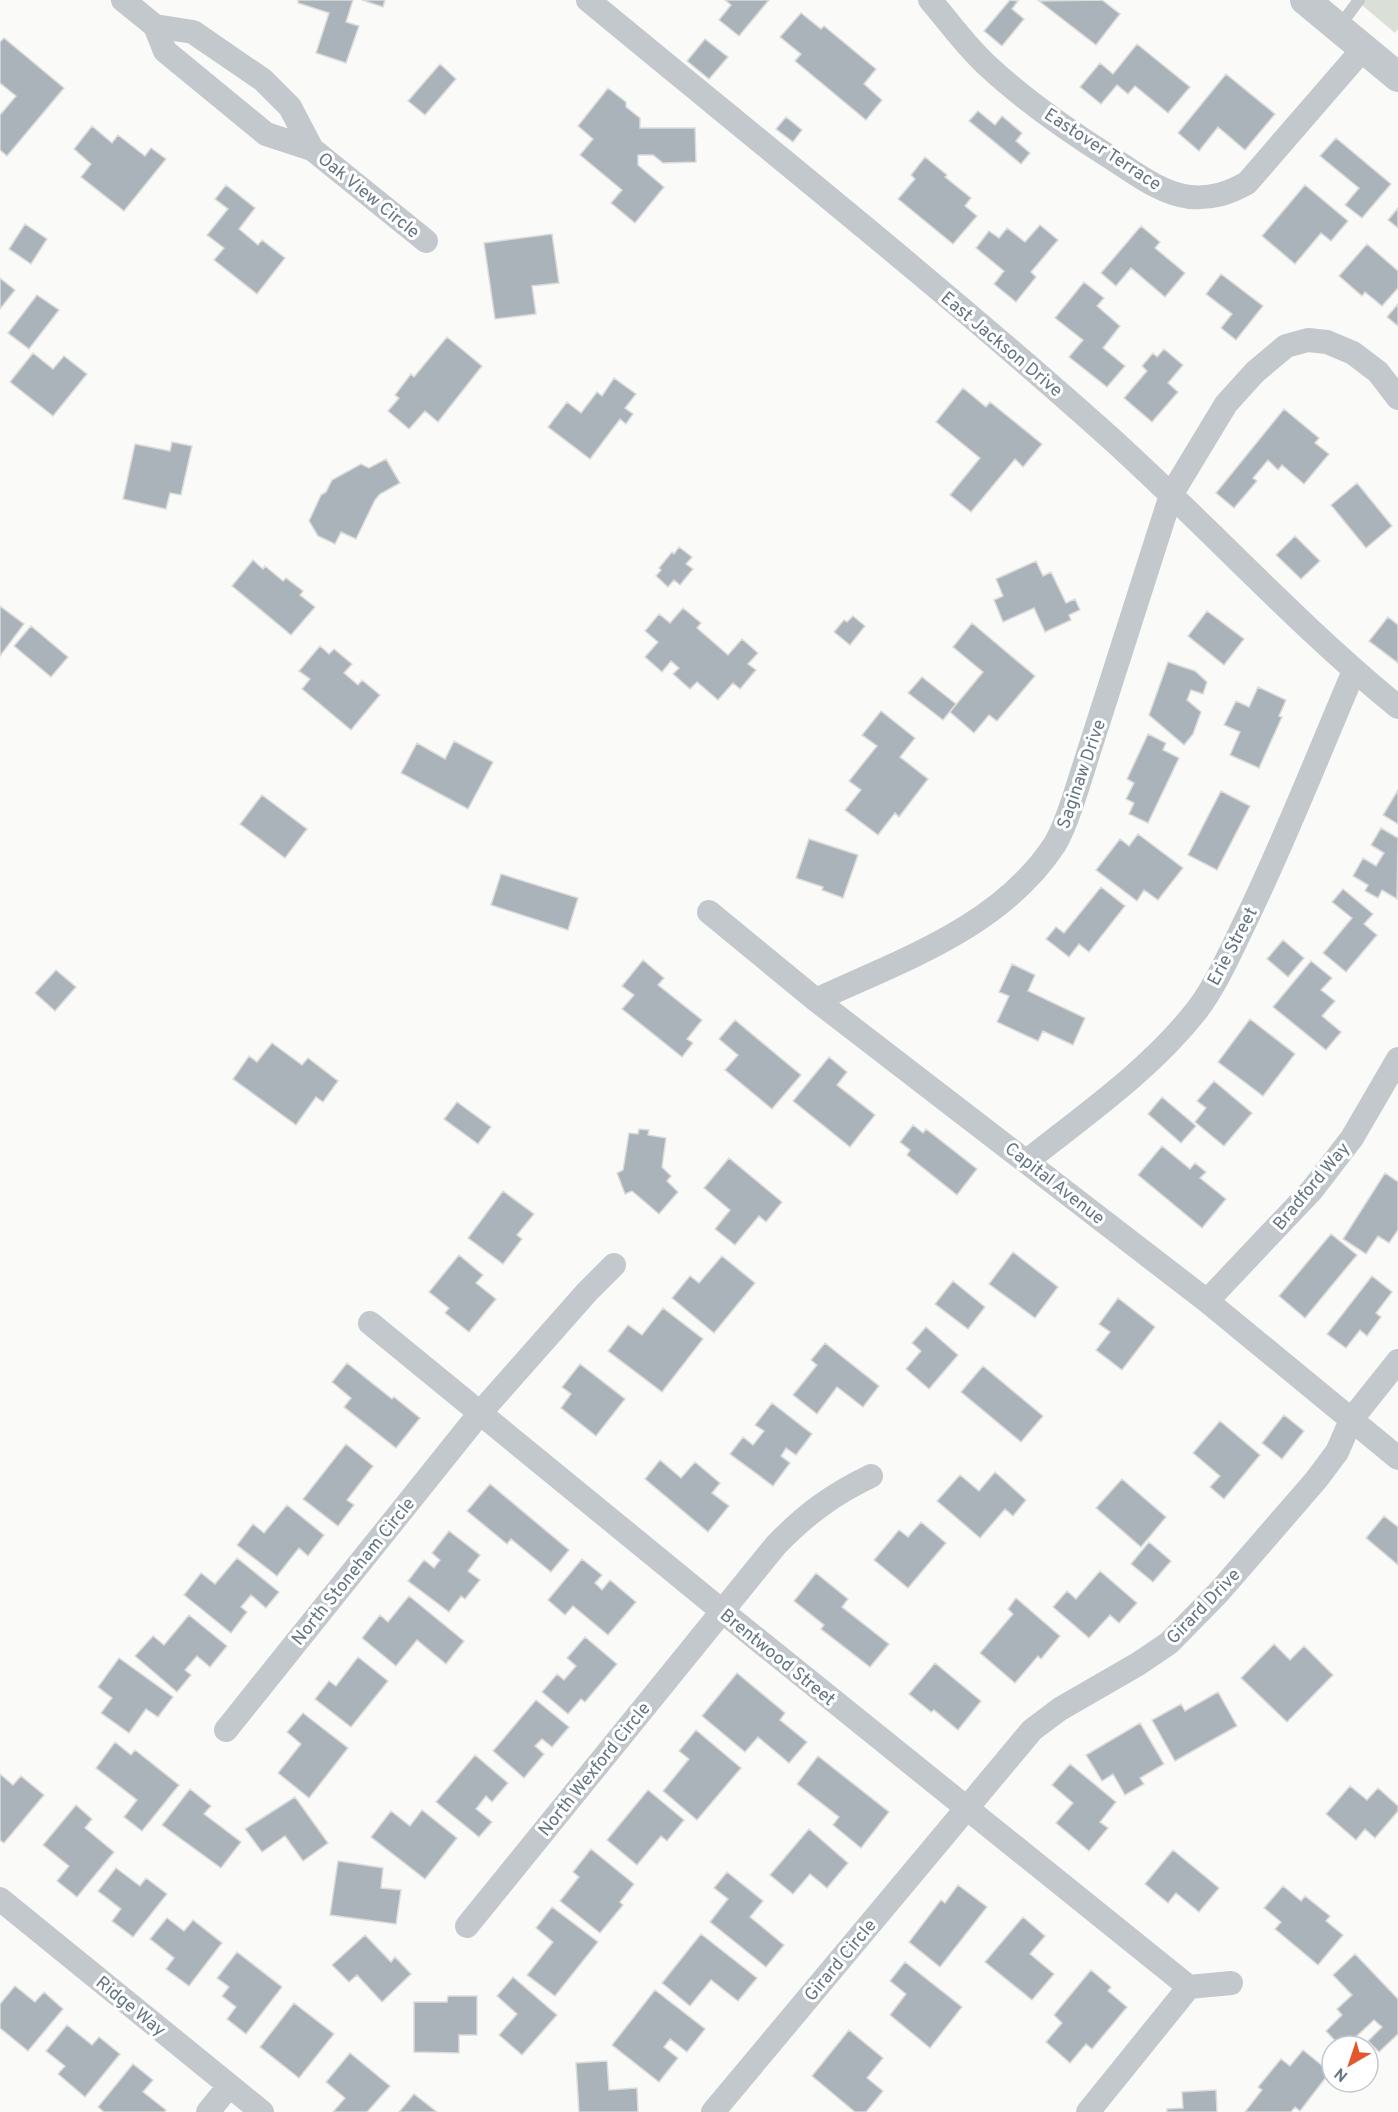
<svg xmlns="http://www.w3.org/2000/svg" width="1398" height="2112" font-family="Overpass,sans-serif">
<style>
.green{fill:#dadfd7}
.building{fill:#aab3b9;stroke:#dcdcda;stroke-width:1.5}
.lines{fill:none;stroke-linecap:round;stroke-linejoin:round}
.service{stroke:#c3c8cc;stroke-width:12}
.minor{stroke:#c3c8cc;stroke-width:24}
.tertiary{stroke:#c3c8cc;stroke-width:30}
.labels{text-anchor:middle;stroke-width:6;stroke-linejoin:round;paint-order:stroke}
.street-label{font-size:18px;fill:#657683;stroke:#fff}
</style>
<rect width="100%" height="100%" fill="#fafaf8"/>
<path class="green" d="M1356,0H1398V29L1395,33Z"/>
<path class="building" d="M298,0H353L346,22L359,26L346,63L316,53L329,13L298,3Z
M362,0H385L383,7Z
M725,0H769L739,36L719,20L731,5Z
M1010,0L1018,1L1012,9L1024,19L1002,46L984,31Z
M1102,0L1120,14L1096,45L1039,1Z
M801,13L821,29L824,26L876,69L864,84L882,100L866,120L795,61L801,54L780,37Z
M4,38L64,88L7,156L0,150V115L16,96L0,83V42Z
M705,39L728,57L709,79L687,61Z
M1137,44L1190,87L1168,113L1135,86L1128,94L1117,85L1101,104L1080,87L1100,63L1113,74Z
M440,64L456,79L425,115L408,101Z
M1226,74L1275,114L1245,150L1218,127L1199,151L1178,133Z
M608,88L626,102V107L640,118V128H695L696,162L663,163L653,155H638V165L664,187L635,223L611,203L622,190L580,155L593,139L578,126Z
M978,111L995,125L1002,116L1022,133L1016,141L1030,153L1021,164L969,121Z
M786,117L802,130L793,142L776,129Z
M92,126L112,143L118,135L145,156L151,148L166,159L124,211L81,177L91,164L74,149Z
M1336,138L1391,184L1362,218L1345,205L1359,188L1320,156Z
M925,157L947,175L945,177L971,198L965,206L977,216L953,244L898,199L915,179L911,175Z
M226,185L255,208L239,229L258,245L262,240L285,258L257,294L214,260L224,248L207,235L228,209L215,199Z
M1305,185L1348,221L1331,241L1321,233L1295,264L1262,236Z
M1398,208V228L1388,220Z
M25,224L47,239L31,264L9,249Z
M1040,225L1058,240L1031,272L1036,277L1016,302L994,284L1004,271L976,248L989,231L999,238L1007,228L1025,242Z
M1141,226L1160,242L1155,248L1185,273L1165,297L1131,268L1116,286L1101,273Z
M552,234L559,283L532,286L536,314L495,319L484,243Z
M1367,244L1398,271V288L1382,306L1365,292L1362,296L1339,276Z
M1221,274L1263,306L1236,340L1221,328L1232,314L1206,294Z
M0,278L15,290L0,309Z
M1084,282L1104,298L1097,306L1120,326L1103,348L1125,366L1107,387L1069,357L1083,340L1055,318Z
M37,295L59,310L29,349L8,333Z
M1398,304V326L1387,317Z
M447,337L482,366L438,422L425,411L409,429L388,411L399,398L395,395L411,374L414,377Z
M1164,349L1183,365L1168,383L1178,392L1152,422L1124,398L1147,371L1142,366L1153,353L1157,357Z
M33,353L53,369L64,356L87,374L53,416L10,382Z
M614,378L636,394L625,408L633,414L626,424L620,419L590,459L548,427L567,402L581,413L597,392L602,396Z
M963,388L986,407L990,402L1042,444L1023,467L1015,459L971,512L950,495L980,458L936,422Z
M1284,409L1319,438L1315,443L1329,454L1304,484L1282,465L1278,470L1268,460L1253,478L1257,481L1234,508L1216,493Z
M172,442L192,446L181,495L170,493L166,509L123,499L135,444L170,451Z
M386,459L400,483L380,494L375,500L356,539L341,532L335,544L318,536L309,521L321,495L326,492L332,480L361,464L369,468Z
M1357,483L1392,526L1366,548L1331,505Z
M1295,536L1320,561L1301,579L1276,555Z
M679,547L692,557L686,564L693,569L680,585L674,580L668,587L656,576L661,570L659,568L672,552L674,554Z
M253,560L263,569L265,566L283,581L286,578L303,591L300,595L315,607L291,635L232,586Z
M1036,561L1043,576L1051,572L1066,603L1075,599L1080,610L1069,615L1071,620L1045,632L1034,608L1003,622L994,600L1003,596L996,579Z
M0,606L24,624L0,656Z
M683,608L701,623L697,628L728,655L742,639L758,653L748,664L756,670L740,689L733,683L718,700L697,682L690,689L673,674L679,668L671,661L662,672L645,657L658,642L645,631L659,614L670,623Z
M1207,611L1244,639L1224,665L1188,636Z
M853,616L865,626L850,645L834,632L844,620L847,622Z
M1388,617L1398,625V663L1369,641Z
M972,623L1035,676L997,721L989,715L974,733L950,712L983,672L953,647Z
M31,626L68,657L51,677L14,646Z
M320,646L329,654L334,649L352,664L344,673L358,685L362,680L380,695L351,730L302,689L310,679L299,671Z
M1168,662L1195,671L1207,682L1203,694L1191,690L1187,700L1201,712L1193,734L1184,745L1149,715Z
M922,677L956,704L943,720L908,693Z
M1258,687L1286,700L1279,716L1282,717L1259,768L1230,755L1240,732L1224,725L1236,701L1249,707Z
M881,711L915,738L900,757L928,779L899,817L895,813L878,835L845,810L861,790L849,781L877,746L862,735Z
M1148,734L1166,743L1163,750L1179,758L1148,823L1129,814L1134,803L1126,799L1134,783L1127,779Z
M454,741L493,762L468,809L401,773L417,743L445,759Z
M1398,790V824L1383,815Z
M1221,791L1250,806L1217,870L1188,855Z
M262,795L307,829L285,858L240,824Z
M1381,828L1398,838L1397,899L1382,890L1378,898L1365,891L1368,885L1353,876L1363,858L1376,866L1384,853L1371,845Z
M1138,834L1183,868L1158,900L1144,890L1137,901L1096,870L1120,839L1129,846Z
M809,839L858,855L843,898L822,890L823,887L796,878Z
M501,874L578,898L568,930L491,905Z
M1101,887L1125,906L1089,952L1079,944L1069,957L1046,939L1056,927L1064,933Z
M1343,889L1373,914L1364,924L1377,935L1346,972L1323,953L1352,918L1332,902Z
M1283,940L1304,958L1288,977L1267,959Z
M643,960L664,978L658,985L702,1020L687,1039L693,1043L682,1057L622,1009L634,995L622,986Z
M1311,961L1332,978L1321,990L1335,1001L1322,1016L1341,1032L1326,1050L1273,1007Z
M1012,964L1035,975L1028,991L1085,1018L1073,1045L1043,1031L1038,1041L997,1022L1009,996L999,992Z
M56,970L76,987L55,1011L35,993Z
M1250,1019L1295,1054L1263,1096L1218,1062Z
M735,1020L801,1075L772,1109L725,1070L738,1055L719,1039Z
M272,1043L302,1065L308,1058L338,1081L323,1102L316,1097L296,1125L233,1079L249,1056L257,1062Z
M829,1057L847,1072L837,1085L875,1115L850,1147L793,1101Z
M1214,1081L1252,1113L1224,1146L1195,1122L1206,1108L1197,1101Z
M1162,1097L1196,1126L1181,1143L1148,1114Z
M457,1102L491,1127L478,1144L444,1119Z
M913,1125L923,1133L926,1129L977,1169L957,1195L907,1155L910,1150L900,1142Z
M639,1129L649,1130L648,1135L666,1138L662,1167L671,1176L667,1181L678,1192L659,1214L632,1191L625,1194L617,1173L623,1170L629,1133L638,1134Z
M1162,1146L1190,1169L1195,1163L1206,1172L1200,1178L1226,1199L1202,1228L1138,1175Z
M729,1158L782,1202L766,1222L759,1216L735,1245L715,1229L730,1210L704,1188Z
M1385,1173L1398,1182V1230L1389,1243L1378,1236L1366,1254L1343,1239Z
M503,1191L534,1214L517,1235L522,1239L503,1264L468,1238Z
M1331,1234L1357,1255L1305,1318L1279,1296Z
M1013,1252L1058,1287L1035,1318L989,1284Z
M459,1255L483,1275L476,1283L496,1299L469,1332L445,1313L449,1308L429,1292Z
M722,1256L755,1283L714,1333L672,1298L690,1276L699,1283Z
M1372,1276L1392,1292L1376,1313L1381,1317L1367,1336L1360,1330L1346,1348L1327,1334Z
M953,1281L985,1307L968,1329L935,1304Z
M1118,1298L1155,1327L1122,1370L1096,1350L1110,1332L1099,1324Z
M663,1308L703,1339L662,1392L608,1351L628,1325L642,1335Z
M926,1327L958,1355L929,1389L906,1369L921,1351L912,1343Z
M825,1343L879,1386L863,1407L837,1387L817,1414L793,1395L817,1365L811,1360Z
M347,1363L392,1399L394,1397L420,1418L396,1448L344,1407L351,1398L332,1382Z
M580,1364L625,1399L596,1436L561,1408L571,1394L562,1387Z
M983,1366L1043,1416L1021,1442L961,1392Z
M772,1403L812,1434L796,1455L786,1448L781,1456L790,1463L773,1486L730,1454L743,1437L753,1445L764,1431L755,1425Z
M1284,1415L1304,1431L1282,1459L1262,1443Z
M1220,1421L1260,1455L1224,1499L1210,1487L1220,1476L1193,1453Z
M346,1444L373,1466L347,1500L354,1505L338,1526L303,1499Z
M660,1460L681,1478L695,1462L720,1483L712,1493L729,1506L708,1532L645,1479Z
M995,1472L1026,1500L1013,1516L1005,1509L980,1538L937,1501L960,1475L979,1491Z
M1122,1479L1166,1517L1141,1547L1096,1508Z
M490,1484L569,1550L551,1572L511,1539L507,1544L467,1511Z
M287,1505L324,1535L308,1556L299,1548L277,1576L237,1545L253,1524L264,1533Z
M1384,1516L1398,1527V1565L1366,1538Z
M921,1522L946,1543L908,1588L874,1560L899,1530L908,1537Z
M449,1531L480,1555L468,1571L480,1580L465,1599L461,1596L449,1612L408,1581L424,1560L434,1568L440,1560L432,1553Z
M1149,1542L1171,1561L1153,1582L1131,1564Z
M237,1558L279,1592L266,1608L251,1595L241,1607L247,1612L231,1633L184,1595L201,1573L215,1584Z
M582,1559L602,1575L595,1583L602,1590L610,1580L636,1602L608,1635L573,1606L565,1615L548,1600Z
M1100,1571L1137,1603L1119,1623L1110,1615L1089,1638L1053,1607L1067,1591L1076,1599Z
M816,1573L848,1599L842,1607L889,1644L870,1667L821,1629L824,1625L794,1601Z
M409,1596L464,1641L446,1664L417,1640L396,1666L362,1638L380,1615L388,1622Z
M1016,1598L1060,1636L1041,1659L1038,1656L1015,1683L980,1653L1013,1614L1008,1609Z
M189,1615L227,1646L210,1667L197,1656L185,1670L191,1675L177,1692L135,1656L153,1636L164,1645Z
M585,1637L617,1664L585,1702L581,1699L568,1714L542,1692L557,1674L564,1680L576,1666L567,1658Z
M1274,1644L1290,1660L1304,1646L1333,1675L1287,1722L1241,1678Z
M358,1657L388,1681L351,1727L315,1699L329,1681L336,1686Z
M119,1658L173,1697L158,1717L146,1709L129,1733L101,1713L112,1698L98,1687Z
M935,1663L981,1701L958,1730L934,1710L931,1712L909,1694Z
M737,1673L785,1713L780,1720L807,1742L789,1763L758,1737L745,1752L702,1716Z
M1218,1692L1237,1726L1175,1761L1152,1720L1181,1704L1185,1711Z
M536,1700L569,1727L552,1747L542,1739L535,1746L544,1754L524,1778L493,1751Z
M303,1713L348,1748L309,1798L278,1773L301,1744L287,1732Z
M1140,1723L1164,1764L1140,1778L1144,1784L1125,1795L1113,1774L1102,1781L1086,1755Z
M696,1730L741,1768L697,1820L663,1791L689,1759L679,1751Z
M115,1742L131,1755L135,1750L179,1785L142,1831L124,1817L137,1800L96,1768Z
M475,1755L508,1783L492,1802L486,1796L476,1809L492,1822L479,1837L436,1802Z
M818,1756L889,1812L861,1848L833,1825L839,1817L797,1784Z
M1070,1764L1116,1802L1100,1822L1108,1828L1089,1851L1056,1823L1073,1803L1052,1785Z
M0,1774L13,1785L21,1776L44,1795L4,1843L0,1840Z
M1350,1786L1367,1800L1378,1788L1398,1806V1811L1375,1838L1365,1829L1356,1840L1326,1814Z
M190,1789L211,1806L204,1814L241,1842L221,1868L162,1825Z
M648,1790L684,1820L667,1841L661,1836L637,1865L607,1840Z
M295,1797L328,1843L303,1861L285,1836L262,1852L245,1829Z
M76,1805L92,1819L85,1828L114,1852L77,1897L57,1881L69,1866L43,1845Z
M422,1810L457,1838L425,1879L371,1837L391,1811L410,1826Z
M809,1829L848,1863L827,1888L810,1874L793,1894L770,1875Z
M591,1849L634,1884L620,1902L623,1905L600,1933L560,1901L579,1877L573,1872Z
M1173,1850L1219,1888L1199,1912L1176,1893L1168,1903L1145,1884Z
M338,1861L383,1868L381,1888L401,1890L396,1924L330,1915Z
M116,1868L140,1886L146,1878L167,1894L133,1937L112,1921L121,1909L98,1891Z
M727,1872L763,1901L750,1917L784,1945L766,1967L710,1922L728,1899L714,1888Z
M958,1885L987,1907L940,1967L909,1942L941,1900L945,1903Z
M1283,1886L1301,1901L1305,1896L1330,1916L1326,1921L1343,1935L1318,1965L1275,1929L1281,1922L1264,1908Z
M552,1907L598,1942L555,1996L527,1975L553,1942L536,1928Z
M1023,1917L1045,1936L1030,1954L1054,1974L1032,2000L985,1962Z
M167,1918L184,1931L193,1920L222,1943L189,1986L166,1969L174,1958L150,1939Z
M701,1934L757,1978L738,2001L711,1980L690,2006L662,1983Z
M365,1935L391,1962L395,1957L411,1974L382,2002L357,1975L349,1982L332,1965Z
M237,1952L282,1987L246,2034L227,2019L236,2007L222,1996L229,1987L217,1978Z
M1355,1954L1398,1999V2034L1379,2052L1368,2041L1382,2027L1374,2020L1346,2046H1340L1326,2031L1342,2015L1337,2009L1352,1995L1333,1975Z
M905,1962L962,2007L930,2048L890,2015L906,1994L890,1981Z
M1091,1970L1111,1987L1108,1991L1127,2007L1092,2049L1086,2044L1070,2063L1046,2042L1062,2023L1054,2015Z
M513,1977L557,2015L522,2055L499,2035L517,2014L497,1996Z
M15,1986L35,2002L44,1992L63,2009L28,2051L0,2028V2004Z
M655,1990L705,2029L687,2052L670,2039L664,2047L678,2058L659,2082L612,2045Z
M448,1996H477V2035H459V2053L414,2052V2002H447Z
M294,2003L334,2034L299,2078L260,2047Z
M67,2025L92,2045L99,2037L120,2054L85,2097L58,2074L65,2066L46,2051Z
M849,2030L883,2058L867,2078L883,2091L866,2112H855L812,2076Z
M1303,2050L1330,2072L1300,2111L1295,2107L1291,2112H1245L1262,2090L1258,2087L1281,2059L1290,2066Z
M350,2053L390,2086L367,2112H333L345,2098L326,2082Z
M607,2061L609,2090L637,2088L638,2112H579L576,2063Z
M133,2064L153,2080L143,2092L166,2110L164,2112H104L98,2107Z
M1216,2090L1217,2112H1167V2109L1183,2108L1182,2092Z
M414,2094L437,2112H399Z"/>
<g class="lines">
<path class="service" d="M1339,27L1359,0"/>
<path class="minor" d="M123,0L155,26L193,32L263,80L290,107L312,149
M588,0C761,143 938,284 1106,434C1205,523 1295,623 1398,707
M930,0C950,23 968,49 991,69C1028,103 1070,132 1113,159C1136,174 1162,194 1190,197C1212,199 1229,193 1247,183L1363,49
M155,26L165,51L266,134L312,149L426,241
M709,912L816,1000L1207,1301L1398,1458
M816,1000C902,960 1001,927 1055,844C1063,831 1068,815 1073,801L1171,495L1226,404L1255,372L1286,346L1308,340L1327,342L1353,353L1378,372L1398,398
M1027,1161C1086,1114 1150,1070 1197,1010C1215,987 1232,949 1245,922C1285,840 1318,755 1354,671
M1207,1301L1312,1190L1352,1138L1398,1059
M370,1323L722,1611L1189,1987
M226,1730L480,1413L587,1292L614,1265
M0,1899L262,2112
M467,1926L776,1545C805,1515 833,1494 871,1476
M208,2112L229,2086
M713,2112L1032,1730L1060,1709L1138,1664L1169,1643L1219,1592L1316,1480L1337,1452L1351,1420L1398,1361
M1088,2112L1189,1987L1231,1983"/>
<path class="tertiary" d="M1305,0L1398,77"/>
</g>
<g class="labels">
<g class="street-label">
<text transform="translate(1103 149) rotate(33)" y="6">Eastover Terrace</text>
<text transform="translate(369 195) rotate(39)" y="6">Oak View Circle</text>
<text transform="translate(1002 344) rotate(40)" y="6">East Jackson Drive</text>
<text transform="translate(1081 774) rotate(-71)" y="6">Saginaw Drive</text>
<text transform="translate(1232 946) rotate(-62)" y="6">Erie Street</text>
<text transform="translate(1055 1183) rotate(38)" y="6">Capital Avenue</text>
<text transform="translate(1311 1186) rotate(-50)" y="6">Bradford Way</text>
<text transform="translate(353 1571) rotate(-51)" y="6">North Stoneham Circle</text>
<text transform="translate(1203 1606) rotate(-46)" y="6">Girard Drive</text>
<text transform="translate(778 1657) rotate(39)" y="6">Brentwood Street</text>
<text transform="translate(594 1769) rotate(-51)" y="6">North Wexford Circle</text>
<text transform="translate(840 1960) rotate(-50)" y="6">Girard Circle</text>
<text transform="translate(131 2006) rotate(39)" y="6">Ridge Way</text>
</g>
</g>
<g transform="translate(1350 2064) rotate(219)"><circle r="28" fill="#ffffff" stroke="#c1c8cd" stroke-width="1.5"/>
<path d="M0-4.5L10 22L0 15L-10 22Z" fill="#e4572e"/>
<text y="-9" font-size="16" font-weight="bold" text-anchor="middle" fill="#657683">N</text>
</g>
</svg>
